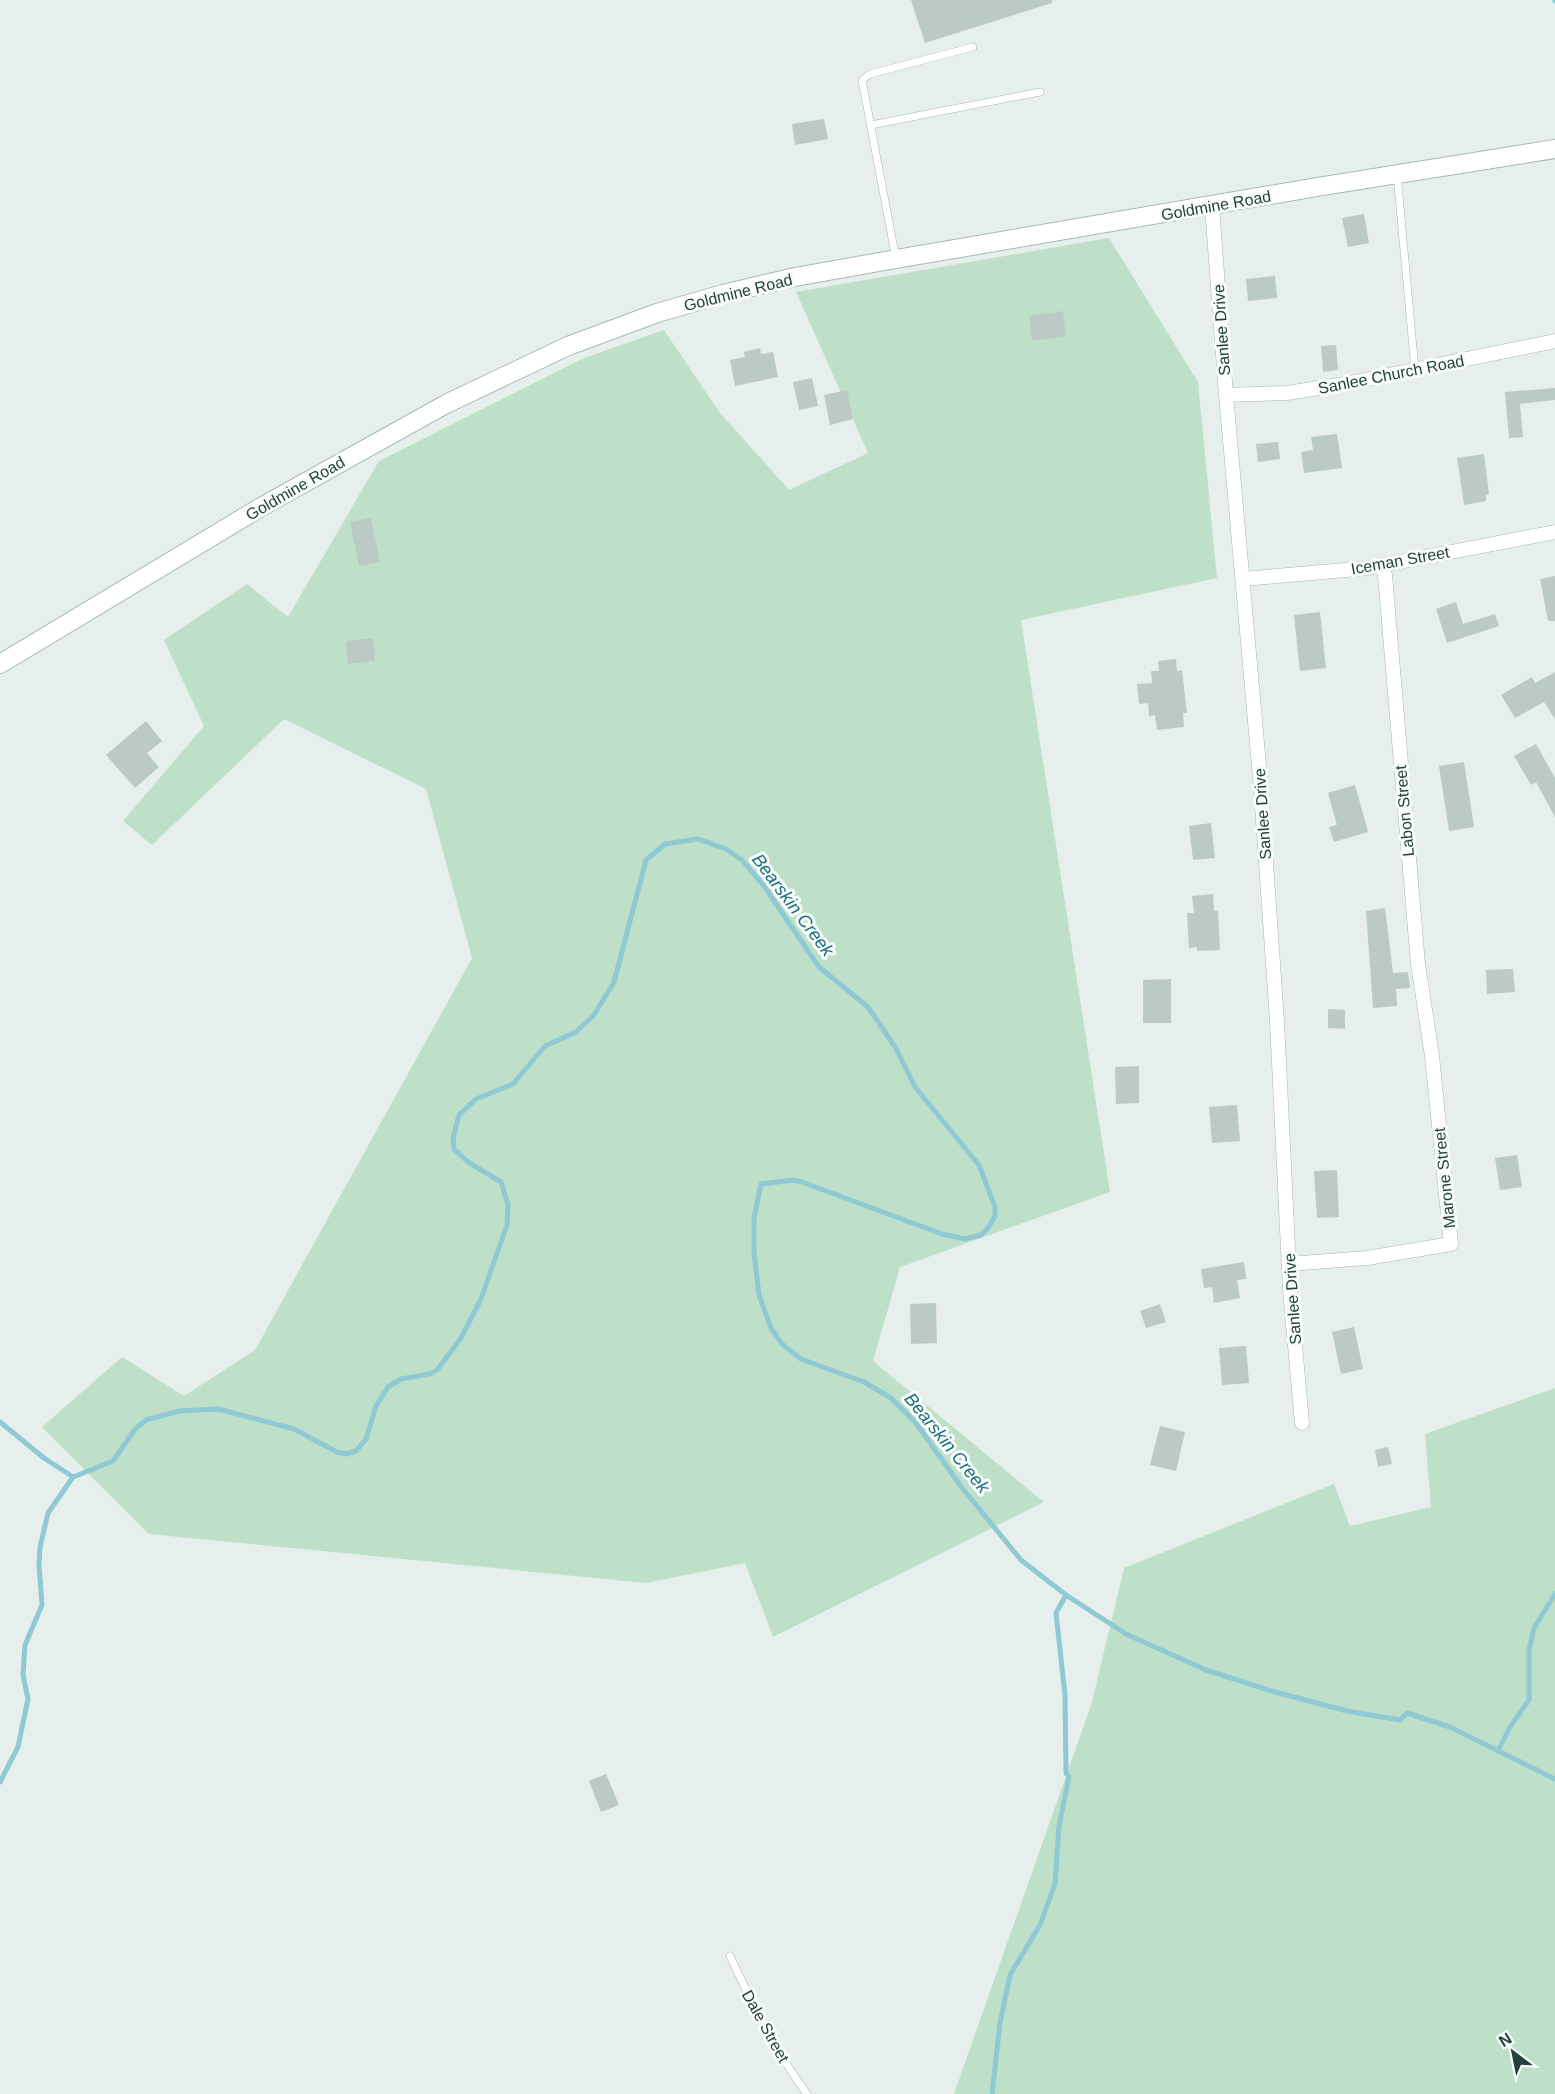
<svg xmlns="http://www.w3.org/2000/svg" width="1555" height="2094" font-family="Helvetica,sans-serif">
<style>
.green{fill:#bfe0c8}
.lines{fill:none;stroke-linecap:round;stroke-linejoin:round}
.stream{stroke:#8ec9d4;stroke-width:5}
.building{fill:#bbcac4}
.lane-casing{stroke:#a8b8b2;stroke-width:8}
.street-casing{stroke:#a8b8b2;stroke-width:15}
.secondary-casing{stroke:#a4bbb3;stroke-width:20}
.lane{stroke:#fff;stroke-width:7}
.street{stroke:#fff;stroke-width:14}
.secondary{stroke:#fff;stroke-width:18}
.labels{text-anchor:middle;stroke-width:6;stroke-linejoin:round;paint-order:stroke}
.street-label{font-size:16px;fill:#24423a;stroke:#f7fbf9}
.water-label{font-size:18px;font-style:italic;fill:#1c6f80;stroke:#f7fbf9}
</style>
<rect width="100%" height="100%" fill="#e6efeb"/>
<path class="green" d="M1109,238L1198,382L1217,578L1021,620L1110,1192L900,1267L873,1361L1044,1502L773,1637L745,1563L646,1583L149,1534L42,1427L122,1357L184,1396L255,1350L472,958L426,789L284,719L152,845L123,821L204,726L164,640L247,584L288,617L379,461L584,358L664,330L720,413L789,490L868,453L796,292Z
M1555,1388V2094H954L1092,1702L1124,1568L1334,1484L1350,1526L1431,1507L1425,1434Z"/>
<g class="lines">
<path class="stream" d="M1555,0V1
M0,1422L44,1458L73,1477
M1499,1749L1510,1727L1529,1700V1650L1534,1628L1555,1594
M0,1782L18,1747L28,1699L23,1675L25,1645L42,1605L39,1565L40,1547L48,1513L73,1477L113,1461L135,1429L146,1420L179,1411L218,1409L294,1429L337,1452L346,1454L356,1451L366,1439L376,1406L388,1387L401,1379L430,1374L438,1369L461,1338L481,1299L507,1225L508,1205L501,1182L468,1162L454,1149L453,1138L459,1115L476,1099L513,1084L545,1046L576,1032L594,1015L614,982L646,860L665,844L698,839L726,849L742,860L764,886L819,967L868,1007L895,1047L915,1087L979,1165L995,1207V1216L988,1228L981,1235L965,1239L942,1234L802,1182L793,1180L761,1184L754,1218V1252L759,1295L771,1328L782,1344L801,1359L864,1382L891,1398L915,1422L963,1489L1021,1560L1066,1595L1126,1634L1206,1670L1275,1692L1347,1711L1400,1720L1407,1713L1450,1727L1555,1779
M992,2094L1000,2023L1010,1975L1040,1925L1055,1884L1059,1826L1069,1777L1066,1773L1065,1695L1056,1613L1066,1595"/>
</g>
<path class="building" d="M911,0H1052V3L925,43Z
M824,119L828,139L795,145L792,124Z
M1364,214L1369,243L1348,247L1342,218Z
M1275,276L1277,298L1248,301L1246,279Z
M1063,311L1066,336L1032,341L1029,316Z
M1336,345L1338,370L1323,372L1321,346Z
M760,348L761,354L773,352L778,377L735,386L730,360L745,357L744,352Z
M812,378L818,406L799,410L793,382Z
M1555,388V400L1520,404L1523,437L1509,438L1505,392Z
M847,390L853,419L830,425L824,395Z
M1337,434L1342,468L1304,473L1301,452L1313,450L1311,437Z
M1278,442L1280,459L1258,462L1256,444Z
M1484,454L1489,494L1486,495V501L1464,505L1457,458Z
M371,518L380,562L359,566L350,522Z
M1555,576V621H1548L1540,579Z
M1456,602L1463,624L1495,614L1499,626L1447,643L1436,609Z
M1320,612L1326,668L1300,671L1294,615Z
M373,638L375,661L348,664L346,641Z
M1176,659L1177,671L1182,670L1187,713H1183L1184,727L1157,730L1155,715L1149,716L1148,703L1139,704L1137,684L1152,683L1151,671H1159L1158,661Z
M1555,672V719L1544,702L1515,718L1501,695L1532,677L1535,683Z
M146,721L162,741L147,753L159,767L135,788L106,755Z
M1536,744L1555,778V817L1536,782L1531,785L1514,756Z
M1464,762L1474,827L1449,831L1439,766Z
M1355,785L1368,832L1334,842L1329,827L1337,825L1328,793Z
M1211,823L1215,858L1193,860L1189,826Z
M1213,894L1214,911H1218L1220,950L1197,951V947L1189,948L1187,913H1194L1192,896Z
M1385,908L1393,973L1408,972L1410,988L1396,989L1397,1006L1373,1008L1366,911Z
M1513,969L1515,992L1487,994L1486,970Z
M1171,979V1023H1143V980Z
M1328,1009L1345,1010V1029L1328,1028Z
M1139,1066V1103L1116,1104L1115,1067Z
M1237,1105L1240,1141L1212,1143L1209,1107Z
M1517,1155L1522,1187L1500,1190L1495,1158Z
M1337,1170L1339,1217L1317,1218L1314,1171Z
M1244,1262L1246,1279L1237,1280L1240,1298L1214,1303L1212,1287L1204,1288L1201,1269Z
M936,1303L937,1343L911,1344L910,1304Z
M1160,1304L1166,1322L1146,1328L1140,1311Z
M1354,1327L1363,1369L1341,1374L1332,1332Z
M1246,1346L1249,1383L1222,1385L1219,1348Z
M1160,1426L1185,1432L1176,1471L1150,1465Z
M1388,1447L1392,1464L1378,1467L1375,1450Z
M606,1774L619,1805L601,1812L589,1781Z"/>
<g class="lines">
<defs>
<path id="lane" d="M871,125L1040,92
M1397,174L1415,370
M896,259L862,80L870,74L973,47
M730,1956C752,2003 776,2052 807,2094"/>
<path id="street" d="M1212,206L1226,395L1260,777L1277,1021L1290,1290L1302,1423
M1226,395L1287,393L1345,384L1555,341
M1243,579L1368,568L1555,532
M1289,1264L1367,1258L1451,1244L1432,1056L1418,964L1385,575L1382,565"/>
<path id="secondary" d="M0,664L261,507L446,404L568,346L657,313L723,294L795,277L896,259L1317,187L1555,149"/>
</defs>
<use href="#lane" class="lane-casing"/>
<use href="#street" class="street-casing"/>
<use href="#secondary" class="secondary-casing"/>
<use href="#lane" class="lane"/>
<use href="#street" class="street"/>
<use href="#secondary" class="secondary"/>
</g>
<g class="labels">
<g class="street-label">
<text transform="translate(1216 205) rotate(-10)" y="6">Goldmine Road</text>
<text transform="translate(738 292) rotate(-14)" y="6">Goldmine Road</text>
<text transform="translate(1221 330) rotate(-94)" y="6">Sanlee Drive</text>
<text transform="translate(1391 374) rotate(-11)" y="6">Sanlee Church Road</text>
<text transform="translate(295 488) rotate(-30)" y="6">Goldmine Road</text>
<text transform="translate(1400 560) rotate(-10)" y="6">Iceman Street</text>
<text transform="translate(1404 811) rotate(-95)" y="6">Labon Street</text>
<text transform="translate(1262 814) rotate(-94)" y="6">Sanlee Drive</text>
<text transform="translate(1444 1178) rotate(-96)" y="6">Marone Street</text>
<text transform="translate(1292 1299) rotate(-94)" y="6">Sanlee Drive</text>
<text transform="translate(766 2026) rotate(61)" y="6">Dale Street</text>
</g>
<g class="water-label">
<text transform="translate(793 905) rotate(53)" y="6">Bearskin Creek</text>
<text transform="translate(947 1443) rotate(51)" y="6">Bearskin Creek</text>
</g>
</g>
<g transform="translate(1513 2052) rotate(328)" stroke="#f7fbf9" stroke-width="4.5" paint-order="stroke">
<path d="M0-4.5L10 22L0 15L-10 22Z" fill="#24423a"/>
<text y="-9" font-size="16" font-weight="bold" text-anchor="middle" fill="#24423a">N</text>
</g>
</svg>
